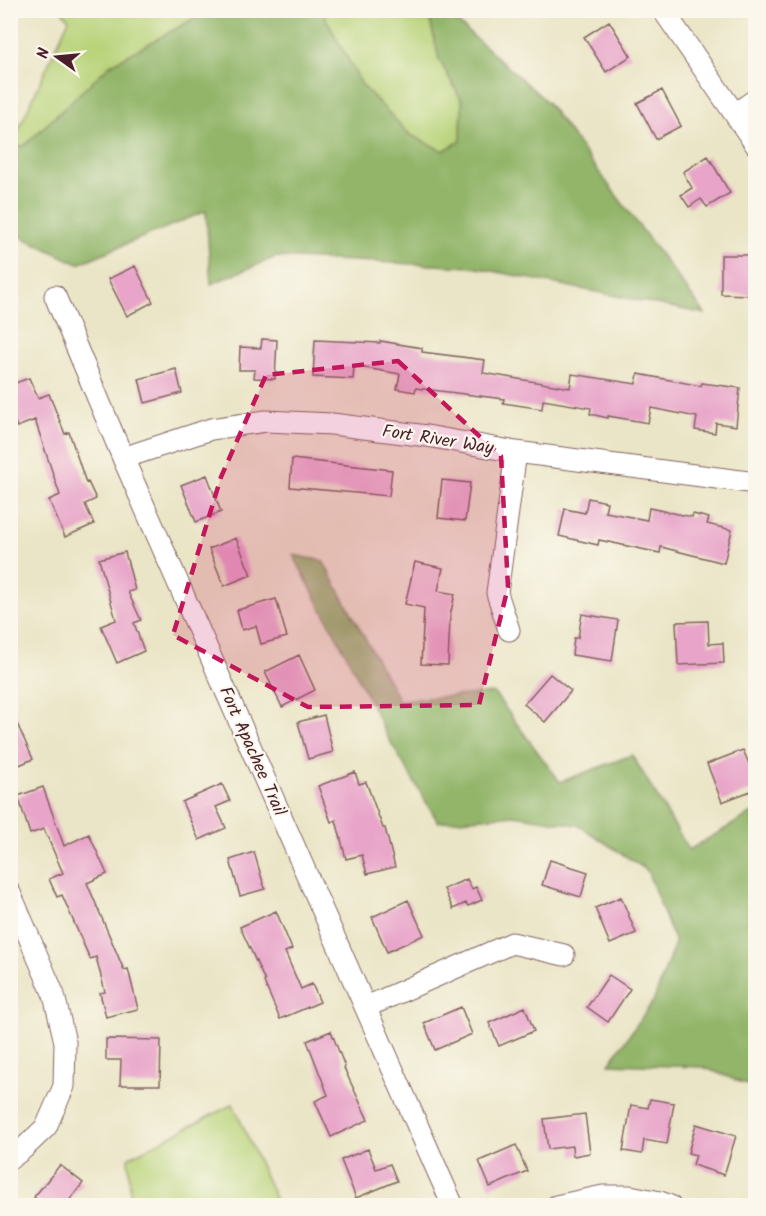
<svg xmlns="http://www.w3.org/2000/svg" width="766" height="1216" font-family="Kalam,sans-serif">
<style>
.green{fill:#b8d379;stroke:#817952;stroke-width:1.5}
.forest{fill:#92b569;stroke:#6e6a4a;stroke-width:1.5}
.building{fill:#e8a4c9}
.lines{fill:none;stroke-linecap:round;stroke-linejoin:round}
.minor-casing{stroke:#826461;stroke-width:23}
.minor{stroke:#fff;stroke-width:21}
.marked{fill:#c2185b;fill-opacity:0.2;stroke:#c2185b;stroke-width:4.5;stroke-dasharray:12 8;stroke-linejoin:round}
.labels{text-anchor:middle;stroke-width:4.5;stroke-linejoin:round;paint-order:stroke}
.street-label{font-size:18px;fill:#4a1f2b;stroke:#fbf7ec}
</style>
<rect width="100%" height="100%" fill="#fbf7ec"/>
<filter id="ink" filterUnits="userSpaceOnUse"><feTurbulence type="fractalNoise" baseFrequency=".0167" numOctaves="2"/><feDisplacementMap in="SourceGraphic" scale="12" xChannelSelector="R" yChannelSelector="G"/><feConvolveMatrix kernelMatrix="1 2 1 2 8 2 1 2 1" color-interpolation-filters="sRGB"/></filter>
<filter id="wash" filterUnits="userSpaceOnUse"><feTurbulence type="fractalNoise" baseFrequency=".008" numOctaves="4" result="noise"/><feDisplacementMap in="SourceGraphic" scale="24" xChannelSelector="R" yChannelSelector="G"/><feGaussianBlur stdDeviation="1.35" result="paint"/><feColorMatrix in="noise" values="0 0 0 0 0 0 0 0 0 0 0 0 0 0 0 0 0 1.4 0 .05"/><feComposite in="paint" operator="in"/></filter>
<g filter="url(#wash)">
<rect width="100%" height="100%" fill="#eae5c6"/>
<path class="green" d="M63,11H208L110,65L24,146L11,147L10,136L15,137L69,19L63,13Z
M325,11H428L439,59L462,101L461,141L443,151L410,135L362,85L326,19Z
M233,1104L278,1205H131L128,1158Z"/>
<path class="forest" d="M325,11L326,19L362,85L410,135L443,151L461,141L462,101L439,59L428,11H451L454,19L546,101L705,314L473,267L276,257L211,284L206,211L78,264L11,232V147L24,146L110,65L208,11Z
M293,555L323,561L399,700L494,693L560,782L632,755L689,850L755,811V1088L703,1067L609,1064L654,1000L675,943L647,870L578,825L514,815L438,822L387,736L349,660Z"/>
<g id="blocks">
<path class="building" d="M609,21L631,56L606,72L584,37Z
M662,90L681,126L656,139L637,103Z
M708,156L730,193L707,207L701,199L689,207L681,195L692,188L683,172Z
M721,255H750V295L721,294Z
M135,266L153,302L127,316L108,279Z
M262,339L277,340L275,379L254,378L255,370H239L240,347L261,348Z
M315,340L380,343V341L422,348V352L485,360L483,373L570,388L572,374L636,384L638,374L701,386L702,383L740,388L736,426L716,423L715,433L695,430L697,417L651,408L648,423L608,416V418L590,414L591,408L543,400L542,409L503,403L504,399L416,388L415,392L397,389L400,374L354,366L353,379L313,377Z
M176,369L182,393L145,403L139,379Z
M29,378L38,398L49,394L65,434L69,432L86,483L88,482L96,499L85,504L94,524L65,537L49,500L60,495L35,420L17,427L10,410V385Z
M292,459L392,470L389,496L290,487Z
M207,475L221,512L196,522L181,485Z
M442,480L470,483L465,521L438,518Z
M588,498L607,502L605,512L647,520L649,508L692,517L693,514L709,518L707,524L732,530L724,563L661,547L660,553L599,540L598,545L559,536L565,509L585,513Z
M236,538L251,575L224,586L209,549Z
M125,552L135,590L128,592L141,620L134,623L144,651L117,663L101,626L116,620L99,559Z
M415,562L443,568L438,591L455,594L450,616L448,665L421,664L424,608L405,604Z
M276,599L287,637L261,644L256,626L242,630L237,610Z
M582,614L618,620L612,661L572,655L574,638H578Z
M708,621L709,644L723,643L724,663L678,665L676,622Z
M299,655L315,690L282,707L265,672Z
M550,674L571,691L545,722L524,704Z
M10,708L33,759L10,769Z
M324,715L333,752L308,759L298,722Z
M743,750L756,779V789L722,802L707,764Z
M355,772L359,784L366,782L383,828H385L395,867L367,874L362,855L346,859L336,820L331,822L318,786Z
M222,784L230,801L216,807L226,828L199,840L182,802Z
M43,787L64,846L89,834L107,874L87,883L124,970L128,969L138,1009L106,1017L100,993L105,992L96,957L90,959L62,895L57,897L49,879L63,873L44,829L30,834L18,796Z
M254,852L265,889L240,896L230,860Z
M550,860L588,872L581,897L542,885Z
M467,879L472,889L476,887L482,900L468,906L466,903L453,909L444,889Z
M621,897L636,933L610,944L595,908Z
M408,900L424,935L387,952L372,917Z
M276,911L292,949L285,952L301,989L312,984L320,1002L280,1019L264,982L265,981L240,927Z
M609,975L630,989L608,1022L587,1007Z
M461,1007L472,1034L435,1050L424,1023Z
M525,1007L534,1031L499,1046L489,1023Z
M331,1031L345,1067L344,1068L368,1120L331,1137L315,1101L328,1095L307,1041Z
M106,1039L161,1040L160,1085H120L121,1060H106Z
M650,1099L674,1103L667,1144L644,1140L642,1154L623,1151L631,1105L648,1108Z
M585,1114L590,1153L573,1156L572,1146L548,1149L544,1119Z
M696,1124L736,1136L724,1175L693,1165L696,1155L688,1153Z
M516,1145L527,1171L490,1187L479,1161Z
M368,1149L376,1169L390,1164L397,1181L356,1198L341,1160Z
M60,1165L83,1183L65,1206H44L34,1197Z"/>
</g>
</g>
<g filter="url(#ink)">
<use href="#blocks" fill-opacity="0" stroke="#826461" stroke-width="1.5"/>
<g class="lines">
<defs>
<path id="minor" d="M663,10L756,145
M735,114L756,99
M55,296L123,458L453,1206
M123,458L211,429L266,421L332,424L427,436L516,452L756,483
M509,630L497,593L516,452
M10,893L54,995L65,1042L64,1086L46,1127L23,1149L10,1159
M366,1007L512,943L564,955
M556,1206L603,1196H630L660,1202L670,1206"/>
</defs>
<use href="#minor" class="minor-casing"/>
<use href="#minor" class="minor"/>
</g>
</g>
<path class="marked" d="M398,361L501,456L508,587L479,705L308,707L173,635L221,477L266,375Z"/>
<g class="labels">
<g class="street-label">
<text transform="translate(438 439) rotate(9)" y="6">Fort River Way</text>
<text transform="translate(253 751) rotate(66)" y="6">Fort Apachee Trail</text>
</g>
</g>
<rect width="766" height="1216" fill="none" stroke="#fbf7ec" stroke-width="36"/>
<g transform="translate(57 57) rotate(285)" stroke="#fbf7ec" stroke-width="4.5" paint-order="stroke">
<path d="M0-4.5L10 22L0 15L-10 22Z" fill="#4a1f2b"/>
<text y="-9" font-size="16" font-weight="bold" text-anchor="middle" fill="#4a1f2b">N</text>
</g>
</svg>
